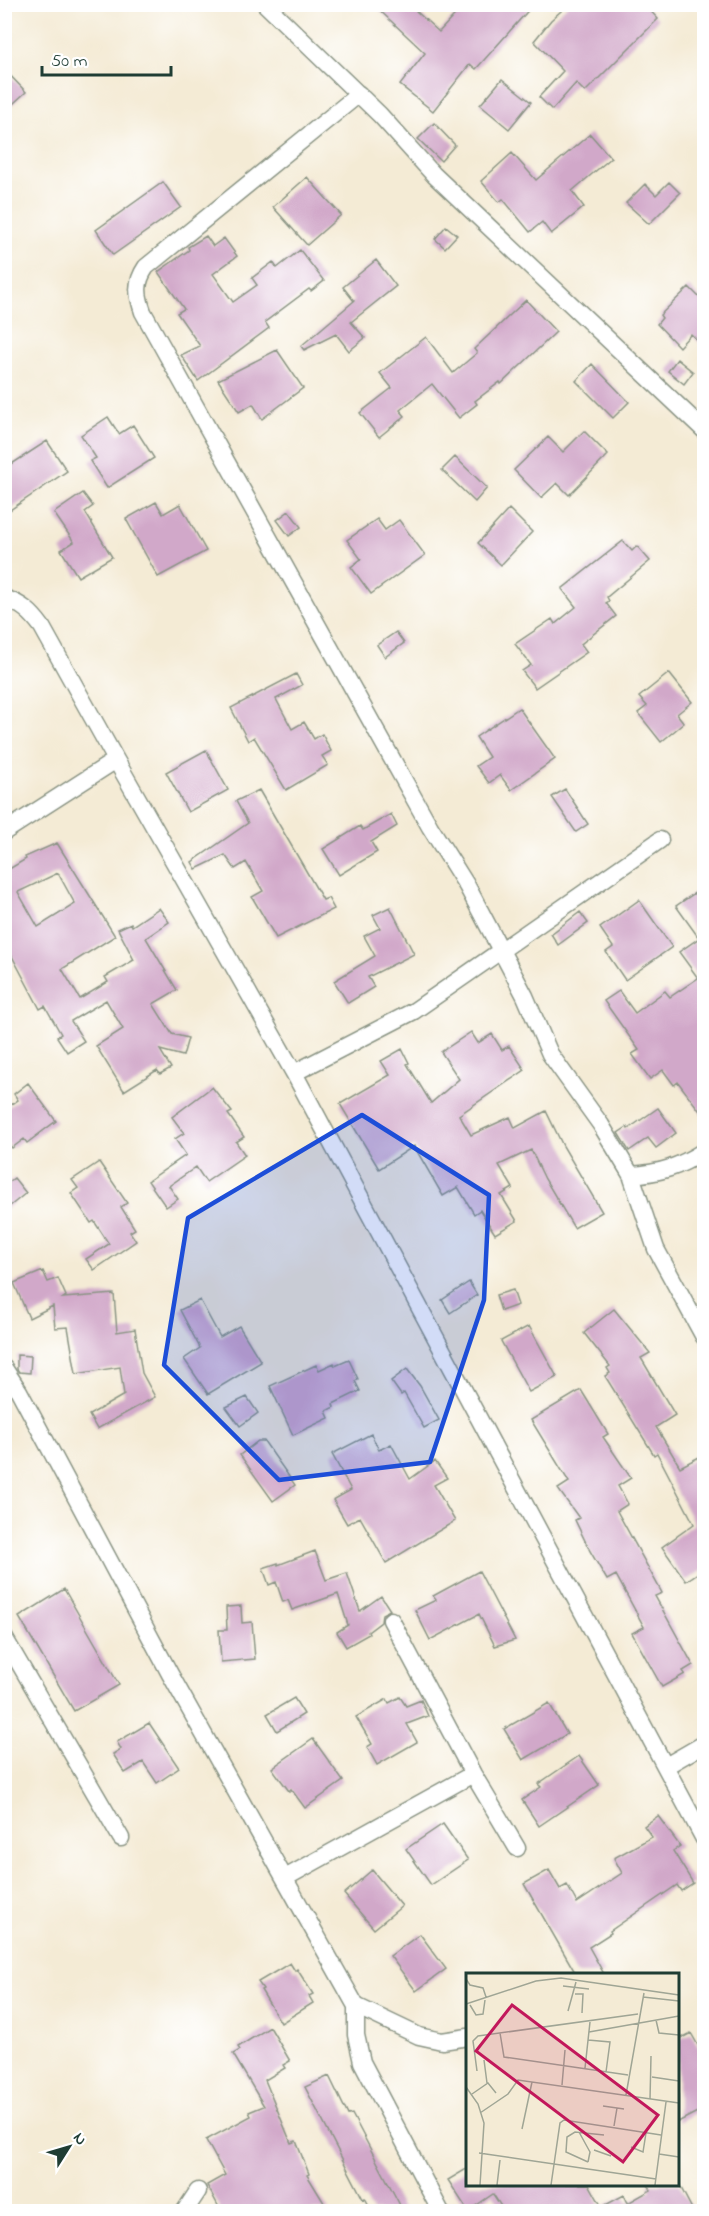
<svg xmlns="http://www.w3.org/2000/svg" width="709" height="2216" font-family="'Indie Flower',sans-serif">
<style>
.building{fill:#d1a8c9;fill-rule:evenodd}
.lines{fill:none;stroke-linecap:round;stroke-linejoin:round}
.street-casing{stroke:#8a9484;stroke-width:19}
.street{stroke:#fff;stroke-width:16}
.marked{fill:#1d4ed8;fill-opacity:0.2;stroke:#1d4ed8;stroke-width:4.5;stroke-linejoin:round}
.inset-road{fill:none;stroke:#9fa595;stroke-width:1.5}
.view{fill:#c2185b;fill-opacity:0.15;stroke:#c2185b;stroke-width:3}
.inset-edge{fill:none;stroke:#1f3d34;stroke-width:3}
</style>
<rect width="100%" height="100%" fill="#fff"/>
<filter id="ink" filterUnits="userSpaceOnUse"><feTurbulence type="fractalNoise" baseFrequency=".0167" numOctaves="2"/><feDisplacementMap in="SourceGraphic" scale="12" xChannelSelector="R" yChannelSelector="G"/><feConvolveMatrix kernelMatrix="1 2 1 2 8 2 1 2 1" color-interpolation-filters="sRGB"/></filter>
<filter id="wash" filterUnits="userSpaceOnUse"><feTurbulence type="fractalNoise" baseFrequency=".008" numOctaves="4" result="noise"/><feDisplacementMap in="SourceGraphic" scale="24" xChannelSelector="R" yChannelSelector="G"/><feGaussianBlur stdDeviation="1.35" result="paint"/><feColorMatrix in="noise" values="0 0 0 0 0 0 0 0 0 0 0 0 0 0 0 0 0 1.4 0 .05"/><feComposite in="paint" operator="in"/></filter>
<g filter="url(#wash)">
<rect width="100%" height="100%" fill="#f4ebd5"/>
<g id="blocks">
<path class="building" d="M373,4H422L416,11L439,32L465,4H534L476,69L470,64L433,111L400,85L425,53Z
M569,4H644L658,19L585,92L576,83L552,110L539,97L563,71L534,41L551,20Z
M4,69L26,92L4,112Z
M502,79L531,102L509,129L480,105Z
M434,123L455,145L441,161L418,139Z
M590,134L611,158L572,191L584,207L551,234L542,222L530,232L503,199L499,202L481,181L512,153L536,180Z
M307,177L341,215L307,245L273,207Z
M163,182L181,207L113,255L96,230Z
M669,182L680,193L649,224L626,203L645,184L656,195Z
M446,226L457,235L445,248L435,239Z
M206,236L213,246L224,238L237,256L213,274L233,302L257,285L252,278L273,262L277,268L300,250L324,281L311,291L309,289L265,322L269,328L198,381L181,355L200,346L177,313L184,309L158,272L189,250L188,247Z
M376,260L396,286L351,322L365,338L349,351L336,334L304,350L301,346L354,301L343,287Z
M689,287L705,303V348L691,334L679,347L657,324L662,318L660,315Z
M526,300L556,332L501,384L500,382L475,401L477,404L459,418L432,384L400,410L405,416L379,437L360,413L392,388L380,373L426,337L453,373L477,353L474,349Z
M277,350L303,388L262,419L253,404L239,412L218,380Z
M677,359L693,372L684,384L668,371Z
M592,364L629,402L613,418L576,381Z
M108,417L119,434L133,425L154,458L107,488L90,461L96,458L81,435Z
M584,431L608,455L569,495L557,483L541,498L514,470L548,437L563,452Z
M47,441L67,471L4,514V469Z
M455,457L487,488L475,502L442,470Z
M83,493L93,506L85,512L112,557L78,577L61,550L74,542L54,513Z
M156,502L163,514L180,504L206,551L158,577L126,519Z
M509,509L532,532L501,565L478,543Z
M289,511L301,527L289,536L277,520Z
M377,519L385,530L399,520L425,555L371,594L351,567L361,559L347,540Z
M623,541L632,551L637,546L650,561L607,597L609,601L606,603L616,616L581,644L587,652L535,688L522,671L531,665L515,644L552,619L555,624L576,607L562,589Z
M396,632L404,643L385,657L377,645Z
M669,673L692,702L677,714L684,723L661,742L638,713L647,706L639,697Z
M296,674L302,685L276,699L292,729L304,722L314,739L322,734L331,751L322,756L328,765L286,790L254,737L248,741L231,708Z
M519,708L555,759L511,790L500,775L489,783L476,766L489,757L476,737Z
M206,750L228,790L188,812L166,772Z
M565,789L588,824L576,832L552,797Z
M259,790L323,900L328,898L334,909L276,938L252,897L263,891L246,862L235,869L225,855L196,869L192,862L248,823L236,801Z
M391,814L397,826L371,842L377,852L339,875L323,849L360,826L363,830Z
M57,843L115,936L62,969L80,999L108,982L105,977L134,960L118,929L131,923L132,926L159,908L169,922L146,938L177,990L153,1004L172,1034L188,1038L183,1056L160,1050L171,1068L160,1074L157,1070L124,1091L96,1046L123,1029L106,1000L71,1021L84,1041L67,1052L57,1037L61,1034L45,1006L40,1009L4,941V868L6,871L26,859L25,857ZM58,873L75,904L38,927L18,892Z
M705,886V1118L678,1082L674,1085L663,1070L650,1079L632,1054L639,1050L604,1001L619,991L635,1013L665,991L670,997L698,978L679,952L699,938L676,906Z
M639,900L672,947L625,980L606,952L613,947L600,928Z
M390,907L414,954L368,977L374,987L348,1003L334,981L375,956L364,936L380,928L373,915Z
M580,912L588,923L558,945L551,934Z
M471,1032L478,1043L492,1034L502,1050L509,1046L525,1070L459,1115L471,1135L510,1117L515,1128L546,1111L563,1146L602,1212L574,1228L545,1179L531,1150L499,1165L513,1188L501,1195L517,1221L495,1234L480,1210L474,1214L458,1187L443,1196L414,1146L379,1169L340,1104L390,1075L381,1061L402,1049L409,1063L407,1064L431,1103L459,1079L441,1052Z
M28,1083L56,1121L27,1143L24,1139L12,1148L4,1139V1110L18,1100L14,1094Z
M212,1087L232,1112L228,1114L244,1137L236,1142L245,1155L206,1182L196,1167L169,1186L178,1199L166,1207L148,1181L186,1155L175,1139L184,1133L172,1117Z
M658,1108L676,1133L656,1148L648,1138L629,1151L618,1133L627,1127L628,1129Z
M99,1162L127,1203L121,1207L135,1229L130,1232L136,1241L94,1270L86,1259L109,1244L94,1221L91,1223L71,1193L78,1188L72,1180Z
M14,1178L26,1193L4,1211V1186Z
M43,1271L48,1282L58,1278L66,1296L63,1298L114,1294L117,1332L135,1329L142,1373L155,1397L97,1429L89,1415L124,1395L120,1367L76,1374L68,1327L55,1328L53,1306L29,1318L14,1283Z
M469,1282L477,1295L450,1313L442,1300Z
M513,1290L518,1305L501,1311L496,1295Z
M200,1300L220,1337L239,1326L261,1362L208,1394L184,1359L200,1348L180,1310Z
M614,1309L650,1353L641,1358L675,1415L656,1427L680,1467L705,1454V1568L686,1581L662,1547L694,1524L657,1453L654,1455L605,1376L610,1373L607,1368L610,1366L584,1333Z
M529,1326L557,1377L529,1392L501,1341Z
M17,1355L31,1356L30,1373L19,1372L17,1369Z
M349,1360L358,1379L355,1381L360,1391L333,1404L334,1407L326,1411L329,1418L293,1435L270,1386L316,1365L319,1370L334,1363L335,1366Z
M407,1369L420,1386L439,1420L424,1428L404,1393L401,1395L391,1381Z
M581,1390L608,1434L603,1437L631,1478L618,1486L628,1504L617,1511L662,1593L655,1596L693,1665L683,1671L685,1674L662,1687L632,1633L644,1627L616,1575L607,1580L590,1551L575,1520L579,1518L558,1489L569,1482L531,1420Z
M247,1397L258,1413L240,1426L226,1407Z
M371,1434L379,1450L391,1444L410,1479L435,1461L447,1478L434,1485L455,1521L386,1563L360,1517L347,1524L333,1500L351,1490L332,1454Z
M258,1441H264L295,1485L273,1501L240,1455Z
M315,1551L326,1580L347,1573L360,1611L381,1596L390,1610L382,1614L381,1622L368,1632L369,1634L346,1647L337,1632L348,1625L338,1594L292,1610L288,1600L283,1602L276,1582L269,1585L263,1568L278,1563V1565Z
M479,1571L515,1640L495,1646L479,1614L430,1640L415,1610L436,1600L433,1596Z
M64,1589L119,1685L74,1711L19,1617Z
M241,1606L242,1623L252,1622L255,1659L221,1662L219,1630H227L226,1607Z
M400,1697L406,1706L421,1700L428,1716L407,1724L417,1742L377,1765L367,1747L372,1744L356,1717L387,1699L389,1703Z
M294,1698L304,1714L277,1731L267,1714Z
M549,1703L567,1734L523,1760L504,1729Z
M149,1723L179,1768L157,1783L143,1762L125,1773L113,1754L121,1749L117,1742Z
M313,1739L343,1781L305,1808L291,1789L289,1791L272,1768Z
M579,1756L599,1785L539,1826L522,1800L541,1787L538,1784Z
M658,1816L680,1846L673,1851L693,1883L681,1891L677,1885L610,1931L611,1933L589,1947L604,1974H576L524,1884L549,1870L560,1889L567,1885L577,1903L622,1873L614,1858L652,1837L644,1826Z
M443,1824L468,1860L431,1885L406,1849Z
M372,1870L402,1906L374,1929L344,1894Z
M420,1934L446,1969L416,1991L390,1956Z
M290,1963L295,1971L297,1969L313,1994L309,1996L313,2003L281,2023L261,1990L263,1989L258,1982Z
M270,2027L290,2061L283,2065L285,2068L265,2080L291,2143L296,2141L309,2174L307,2175L329,2211H221L207,2185L225,2175L206,2140L251,2116L249,2112L264,2106L233,2054L240,2050L238,2047Z
M691,2033L705,2058V2108L678,2122V2040Z
M329,2076L348,2115L352,2114L403,2211H372L365,2198L363,2199L305,2087Z
M468,2168V2184H589L602,2207L624,2195L628,2203L651,2190L648,2184H679L693,2211H504L493,2194L468,2211L448,2180Z"/>
</g>
</g>
<g filter="url(#ink)">
<use href="#blocks" fill-opacity="0" stroke="#8a9484" stroke-width="1.5"/>
<g class="lines">
<defs>
<path id="street" d="M265,4L380,115L434,175L704,430
M359,94L146,267C135,283 137,295 143,312L430,827L467,886L525,996L550,1054L601,1125L631,1175L656,1249L704,1337
M4,598C22,604 31,612 42,627L116,760L294,1073L704,1839
M4,832L116,760
M294,1073L414,1011L660,840
M631,1175C661,1173 679,1167 704,1151
M4,1368L19,1391L170,1674L356,2006V2035L362,2062L441,2212
M391,1620L473,1774L517,1848
M4,1637L121,1838
M666,1766L704,1744
M285,1878L473,1774
M356,2006L419,2036L442,2041L468,2037
M184,2212L198,2191"/>
</defs>
<use href="#street" class="street-casing"/>
<use href="#street" class="street"/>
</g>
</g>
<path class="marked" d="M362,1115L489,1195L484,1300L430,1462L279,1480L164,1365L188,1218Z"/>
<g transform="translate(466 1973)">
<rect width="213" height="213" fill="#f4ebd5"/>
<path class="inset-road" d="M0,6L4,12L17,15L20,24M97,13L123,16M109,21H117L116,40M177,24L213,28M0,31L70,8L95,5L213,22M4,32L10,42L17,41L19,27M102,38L110,9M190,47L193,60L213,62M123,59L213,43M34,60L38,84L162,102M122,67L144,69L140,99M18,87L21,110M119,95L124,49M11,98L7,68L12,63L172,41M186,104L213,108M96,112L99,77M0,114L12,131L18,150L14,212M6,121L22,110L30,120M160,122L178,20M184,126L185,83M137,133L158,136M14,140L42,121L52,107L213,130M148,153L151,135M56,156L66,109M113,159L124,179L122,189M165,174L177,179L180,160M128,177L145,183M13,180L190,206M193,181L213,184M122,189L100,179L101,164L109,159L138,162M31,212L34,187M85,212L94,150L98,147L195,162M189,212L200,129"/>
<path class="view" d="M46,32L192,142L157,189L10,78Z"/>
<rect width="213" height="213" class="inset-edge"/>
</g>
<rect width="709" height="2216" fill="none" stroke="#fff" stroke-width="24"/>
<g transform="translate(69 2147) rotate(53)" stroke="#ffffff" stroke-width="4.5" paint-order="stroke">
<path d="M0-4.5L10 22L0 15L-10 22Z" fill="#1f3d34"/>
<text y="-9" font-size="16" font-weight="bold" text-anchor="middle" fill="#1f3d34">N</text>
</g>
<path d="M42 66v9h129v-9" fill="none" stroke="#1f3d34" stroke-width="3"/>
<text x="51" y="66" font-size="18" fill="#1f3d34" stroke="#ffffff" stroke-width="4.5" paint-order="stroke">50 m</text>
</svg>
